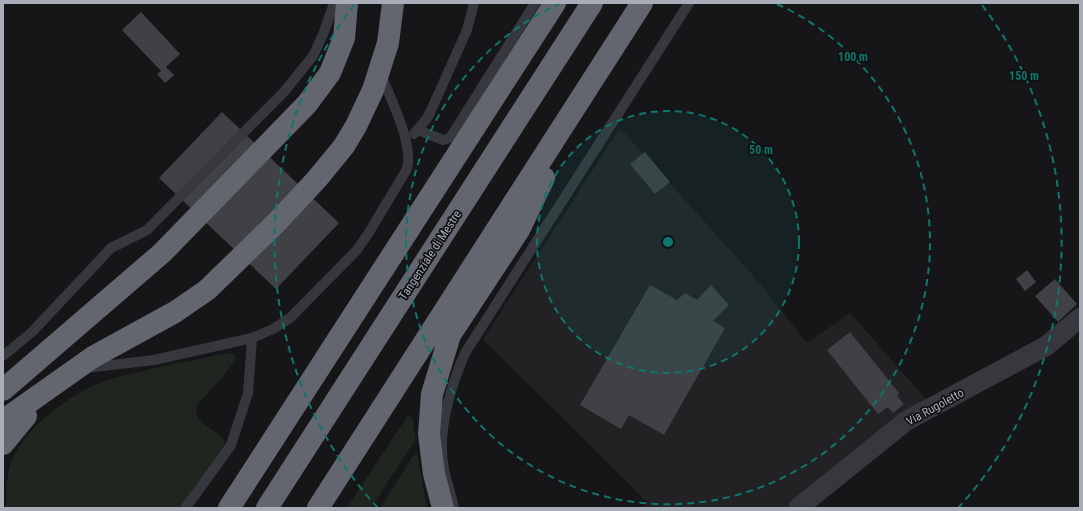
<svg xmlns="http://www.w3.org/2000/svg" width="1083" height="511" font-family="'Roboto Condensed',sans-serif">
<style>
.built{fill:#222225}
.green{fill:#1e261f}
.building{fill:#404145}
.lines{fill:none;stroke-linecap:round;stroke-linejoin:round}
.service{stroke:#37383d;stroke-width:10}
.minor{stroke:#37383d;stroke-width:20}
.motorway{stroke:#63666e;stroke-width:22}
.ring{fill:none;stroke:#0f766e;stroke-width:2;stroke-dasharray:7 5}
.labels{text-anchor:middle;stroke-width:3.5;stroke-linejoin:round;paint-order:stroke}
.street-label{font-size:12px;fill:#a8adb8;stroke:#111113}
.centre{fill:#0f766e;stroke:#111113;stroke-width:2}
.ring-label{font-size:12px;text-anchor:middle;font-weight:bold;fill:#0f766e;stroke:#111113;stroke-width:3.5;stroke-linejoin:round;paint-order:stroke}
</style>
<rect width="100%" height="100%" fill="#161618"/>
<path class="built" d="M620,128L757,280L807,343L850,313L927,400L788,508H643L647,502L483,339Z"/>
<path class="green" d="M230,353L235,355L236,360L225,374L197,405C192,423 216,429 223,438C224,440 224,442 225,444L182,508H6C6,494 6,479 10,466C20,431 65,398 97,384C117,376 140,372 161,367C184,362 207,357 230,353Z
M408,415L412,417L416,439L371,508H347Z
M417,454L427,508H380L413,456Z"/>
<path class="building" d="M141,12L180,54L166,67L174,75L165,83L157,74L161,71L122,30Z
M222,112L339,223L276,289L159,178Z
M645,152L670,182L655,194L630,164Z
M1027,270L1036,282L1025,291L1016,279Z
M1055,279L1077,304L1058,322L1035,296Z
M650,285L677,300L685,293L697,300L711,285L729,305L713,321L725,328L664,435L629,415L621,429L580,405Z
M850,332L899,393L897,396L904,404L893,413L888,407L878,414L827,350Z"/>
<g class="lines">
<path class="service" d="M418,130L443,140L450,138L535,3
M414,134L428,117L467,30L474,3
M3,356L32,332L111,248L147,230L283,93L313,56L324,32L334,3
M86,368L154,360L252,338L273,329L290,318L357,250L368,234L407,169C414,145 391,99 381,75
M185,508L198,491L231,445L248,393L252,338
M454,508C451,493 445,478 443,463C438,427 451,386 465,353L689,3"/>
<path class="minor" d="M798,508L906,421L1046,346L1080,318"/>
<path class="motorway" d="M3,390L162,253L307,104L330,73L344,38L347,3
M3,424L11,415L93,357L175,312L207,290L276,223L317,179L344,146L356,126L373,90L388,43L393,3
M3,444L26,416
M229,508L555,3
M267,508L592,3
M318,508L642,3
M443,508L434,474L429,434L432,394L450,335L519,230L544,178"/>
</g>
<circle cx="668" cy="242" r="131" fill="#0f766e" fill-opacity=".12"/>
<g class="ring">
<circle cx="668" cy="242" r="131"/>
<path d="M777 4A262 262 0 1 1 559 4"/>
<path d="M378 508A393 393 0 0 1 354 5M982 5A393 393 0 0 1 958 508"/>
</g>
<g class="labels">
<g class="street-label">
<text transform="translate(430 255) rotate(-57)" y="4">Tangenziale di Mestre</text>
<text transform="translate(935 407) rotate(-29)" y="4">Via Rugoletto</text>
</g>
</g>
<circle cx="668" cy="242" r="6" class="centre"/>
<g class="ring-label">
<text x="853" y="61">100 m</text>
<text x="1024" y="80">150 m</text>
<text x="761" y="154">50 m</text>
</g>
<rect width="1083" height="511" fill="none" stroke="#a8adb8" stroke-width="8"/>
</svg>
